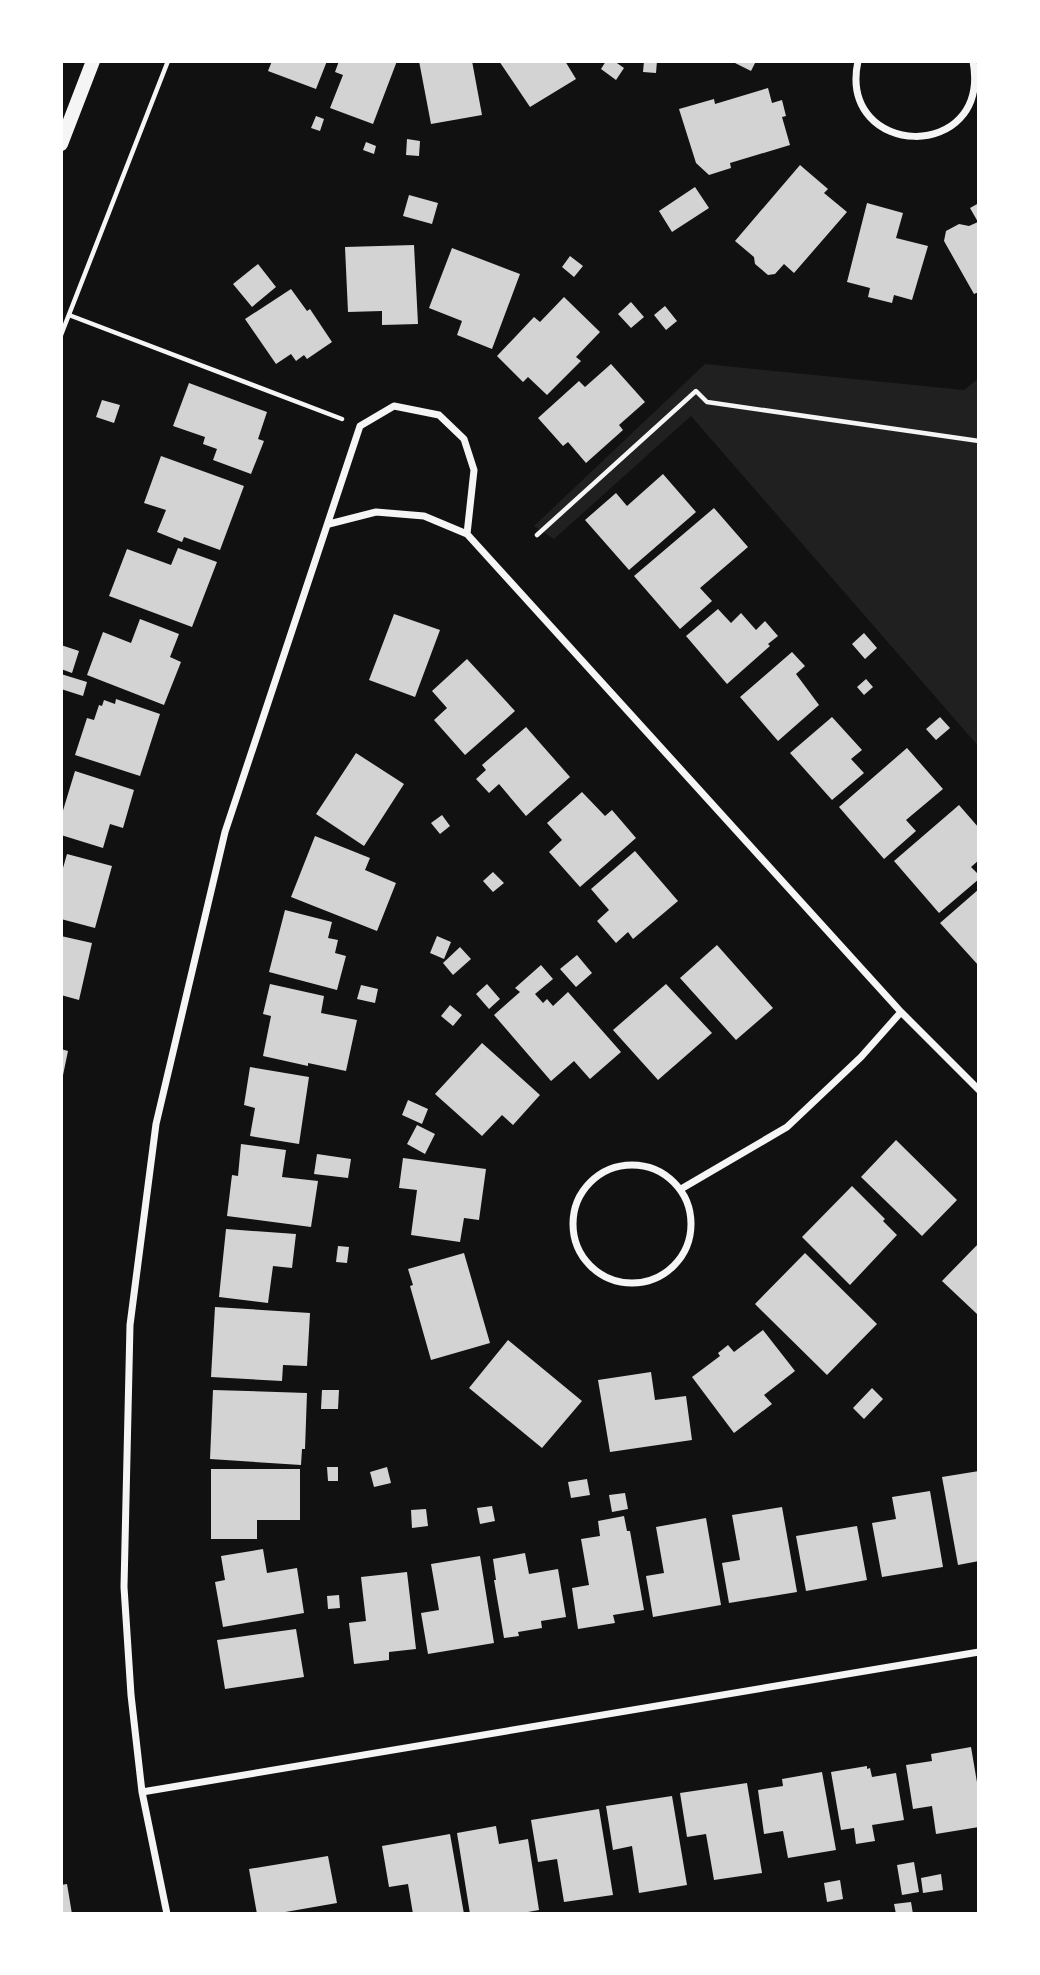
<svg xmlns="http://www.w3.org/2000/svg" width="1040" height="1975" font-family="Inter,sans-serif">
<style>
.green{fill:#202020}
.building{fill:#d3d3d3}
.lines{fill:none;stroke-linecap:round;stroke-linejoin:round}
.path{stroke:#f5f5f5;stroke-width:4.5}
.minor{stroke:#f5f5f5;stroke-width:7}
.secondary{stroke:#f5f5f5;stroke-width:14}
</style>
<rect width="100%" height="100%" fill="#111"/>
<path class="green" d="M705,364L964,390L979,378V747L691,416L554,539L534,526Z"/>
<path class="building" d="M272,61H327L316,89L268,71Z
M339,61H397L373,124L330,108L343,75L335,72Z
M419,61H472L482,115L431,124Z
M499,61H565L576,79L530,107Z
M606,61H614L624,68L616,80L601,69Z
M644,61H657L656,73L643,72Z
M731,61H756L751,71Z
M768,88L772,103L782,100L786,116L782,117L790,145L730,163L731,168L709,175L696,163L679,109L714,99L715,104Z
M316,116L324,119L320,131L311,128Z
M407,139L420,141L419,156L406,155Z
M366,142L376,146L374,154L363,150Z
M800,165L828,189L824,193L847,212L794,273L784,264L775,274L768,275L755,264L754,257L735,241Z
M695,187L709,208L672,232L659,211Z
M409,195L438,203L432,224L403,216Z
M867,203L903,213L896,238L928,246L912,300L894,295L892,303L868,297L870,288L847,282Z
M979,203V292L974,294L944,241L946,231L959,224L969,226L978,222L970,208Z
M414,245L418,324L382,325V311L348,312L345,247Z
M452,248L520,274L492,349L457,335L462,321L429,308Z
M570,256L583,266L574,277L562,267Z
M258,264L276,287L252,307L233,284Z
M291,289L307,311L310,309L332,342L307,359L304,355L296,361L291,354L276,364L245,319Z
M564,297L600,332L576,357L581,361L547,395L528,377L523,382L497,356L534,317L540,322Z
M631,302L644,317L631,328L618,314Z
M665,306L677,321L666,330L654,315Z
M611,364L645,402L619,425L623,430L586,463L568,442L563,446L538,418L579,381L585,387Z
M189,383L267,412L258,439L264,441L251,474L213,460L217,449L203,444L205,437L173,426Z
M102,400L120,405L114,423L96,417Z
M161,456L244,486L220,550L184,537L182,542L157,532L166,510L144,503Z
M663,474L696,512L629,570L585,520L616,493L627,506Z
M714,508L748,547L700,588L712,601L680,629L634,576Z
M178,548L217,562L192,627L109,596L127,549L171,565Z
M718,609L731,623L741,613L756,630L765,621L778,636L768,644L770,646L727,684L686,636Z
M394,614L440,630L415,697L369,680Z
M140,619L179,634L170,657L181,662L164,705L87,675L103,632L131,643Z
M864,633L877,648L865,659L852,644Z
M61,645L79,651L72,673L61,669Z
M792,652L805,666L796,674L819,705L778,741L740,697Z
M467,659L515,711L465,755L434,720L447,708L432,691Z
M61,674L87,682L83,696L61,689Z
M866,679L873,687L864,695L857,687Z
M116,699L160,714L140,776L75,755L87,718L94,720L99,705L102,706L104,700L115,704Z
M832,717L862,750L851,759L864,773L832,800L790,753Z
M940,717L950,728L936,740L926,729Z
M526,727L570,777L526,816L499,784L489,793L476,779L486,770L482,765Z
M907,748L943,789L906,820L916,831L884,859L839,807Z
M356,753L404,784L364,846L316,814Z
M75,771L134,790L123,828L110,824L103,848L61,835V817Z
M582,792L605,816L612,810L636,838L580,887L549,852L562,840L547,823Z
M959,805L979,828V860L971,867L979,875V879L939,913L894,861Z
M442,815L450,826L440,834L431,823Z
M315,836L370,858L365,870L396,883L377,931L291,897Z
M635,851L678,901L633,939L628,932L616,943L597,921L609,910L591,889Z
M67,854L112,866L95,928L61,919V875Z
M493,872L504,883L493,892L483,881Z
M979,889V966L940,923Z
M285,910L332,922L328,938L338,940L335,953L346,956L337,990L269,972Z
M61,936L92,943L79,1000L61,995Z
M437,936L451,942L444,959L430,953Z
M717,945L773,1008L736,1040L680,978Z
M460,947L471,959L453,975L443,963Z
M577,955L592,973L576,987L560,969Z
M541,965L553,979L535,994L543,1003L547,999L553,1006L568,992L621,1052L590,1079L574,1061L551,1081L494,1015L520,992L515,988Z
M270,984L324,996L321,1013L357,1020L346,1071L308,1063V1066L263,1056L271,1016L263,1014Z
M487,984L500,999L489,1009L476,994Z
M666,984L712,1033L658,1080L613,1030Z
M361,985L378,989L375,1003L357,999Z
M450,1005L462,1015L453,1026L441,1016Z
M482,1043L540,1095L513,1125L502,1115L482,1136L435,1094Z
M61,1049L68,1051L62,1080H61Z
M250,1067L309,1077L299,1144L250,1136L255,1108L244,1105Z
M408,1100L428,1109L422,1124L402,1115Z
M417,1125L435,1134L425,1154L407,1144Z
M896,1140L957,1200L922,1236L861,1177Z
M241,1144L286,1150L282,1177L318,1181L311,1227L227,1216L232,1175L238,1176Z
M317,1154L351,1159L348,1178L314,1174Z
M403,1158L486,1169L479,1220L464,1218L460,1242L411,1235L417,1190L399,1188Z
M852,1186L885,1219L883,1221L897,1235L850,1285L802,1237Z
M226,1229L296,1234L292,1268L273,1266L268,1303L219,1297Z
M979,1243V1312L977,1314L942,1281Z
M338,1246L349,1247L347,1263L336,1262Z
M464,1253L490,1343L431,1360L410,1286L413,1285L408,1269Z
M805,1253L877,1324L827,1375L755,1304Z
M215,1307L310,1313L307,1366L283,1365L282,1381L211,1377Z
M763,1330L795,1371L764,1395L772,1404L734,1433L692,1377L720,1356L718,1353L728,1345L734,1352Z
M508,1340L582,1401L542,1448L469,1388Z
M651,1372L655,1400L686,1396L692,1440L610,1452L598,1380Z
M872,1388L883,1399L864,1419L853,1408Z
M213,1390L307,1393L305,1449H302L301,1465L210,1459Z
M322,1390H339L338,1409H321Z
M327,1467H338V1481H328Z
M387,1467L391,1483L374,1487L370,1472Z
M211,1469H300V1520H257V1539H211Z
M979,1471V1561L958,1565L942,1477Z
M587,1479L590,1495L571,1498L568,1482Z
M930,1491L943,1567L882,1577L872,1523L896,1519L892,1497Z
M625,1493L628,1509L612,1512L609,1495Z
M492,1506L495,1521L480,1524L477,1508Z
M782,1507L797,1592L729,1603L722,1563L740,1560L732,1515Z
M426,1509L428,1526L412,1528L411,1510Z
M624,1516L627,1531H630L644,1610L613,1615L615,1623L578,1629L572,1588L589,1585L581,1539L600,1536L598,1521Z
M706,1518L721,1605L653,1617L646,1576L664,1573L656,1527Z
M857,1526L867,1580L806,1591L796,1536Z
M263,1549L267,1573L297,1568L304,1613L223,1627L215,1582L225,1580L221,1556Z
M525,1553L529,1574L558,1569L566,1617L541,1621L542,1628L518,1632L519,1636L504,1638L494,1580H496L493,1559Z
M480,1556L494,1643L428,1654L421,1613L439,1610L431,1564Z
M407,1572L416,1649L389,1652V1660L354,1664L349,1623L366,1621L361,1577Z
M339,1595L340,1608L328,1609L327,1596Z
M296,1629L304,1677L225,1689L217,1640Z
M971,1747L979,1794V1827L936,1834L932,1806L913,1809L906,1765L932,1761L931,1754Z
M867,1766V1769L870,1768L872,1777L896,1773L904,1820L872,1825L875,1841L856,1844L854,1828L841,1830L831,1772Z
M822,1772L836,1850L788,1858L783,1831L764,1834L758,1790L783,1786L782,1779Z
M747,1783L762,1873L714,1880L706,1834L687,1837L680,1793Z
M672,1796L687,1885L639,1893L632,1846L613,1850L606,1806Z
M599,1809L613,1895L564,1902L557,1859L538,1862L531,1820Z
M496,1826L499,1844L528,1839L539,1910L517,1914H470L457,1833Z
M450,1834L464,1914H413L408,1884L389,1887L382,1846Z
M328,1856L337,1903L274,1914H257L249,1869Z
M914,1862L919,1892L902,1895L897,1865Z
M941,1874L943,1890L923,1893L921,1878Z
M840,1880L843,1899L827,1902L824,1883Z
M67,1884L72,1914H61V1885Z
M911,1902L913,1914H896L894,1904Z"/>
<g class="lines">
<path class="path" d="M69,315L342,419
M61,335L168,61
M537,535L696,391L707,402L979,441"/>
<path class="minor" d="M858,61C837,159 992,164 973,61
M329,524L376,512L424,516L467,534
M573 1224a59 59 0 1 1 118 0a59 59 0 1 1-118 0Z
M681,1189L787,1127L861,1057L901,1012
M142,1792L979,1652
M167,1914L142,1792L131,1695L124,1587L130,1325L156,1124L225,832L360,426L394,406L439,415L464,439L474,470L467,534L901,1012L979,1090"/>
<path class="secondary" d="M61,144L93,61"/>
</g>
<rect width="1040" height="1975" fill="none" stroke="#ffffff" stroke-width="126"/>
</svg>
